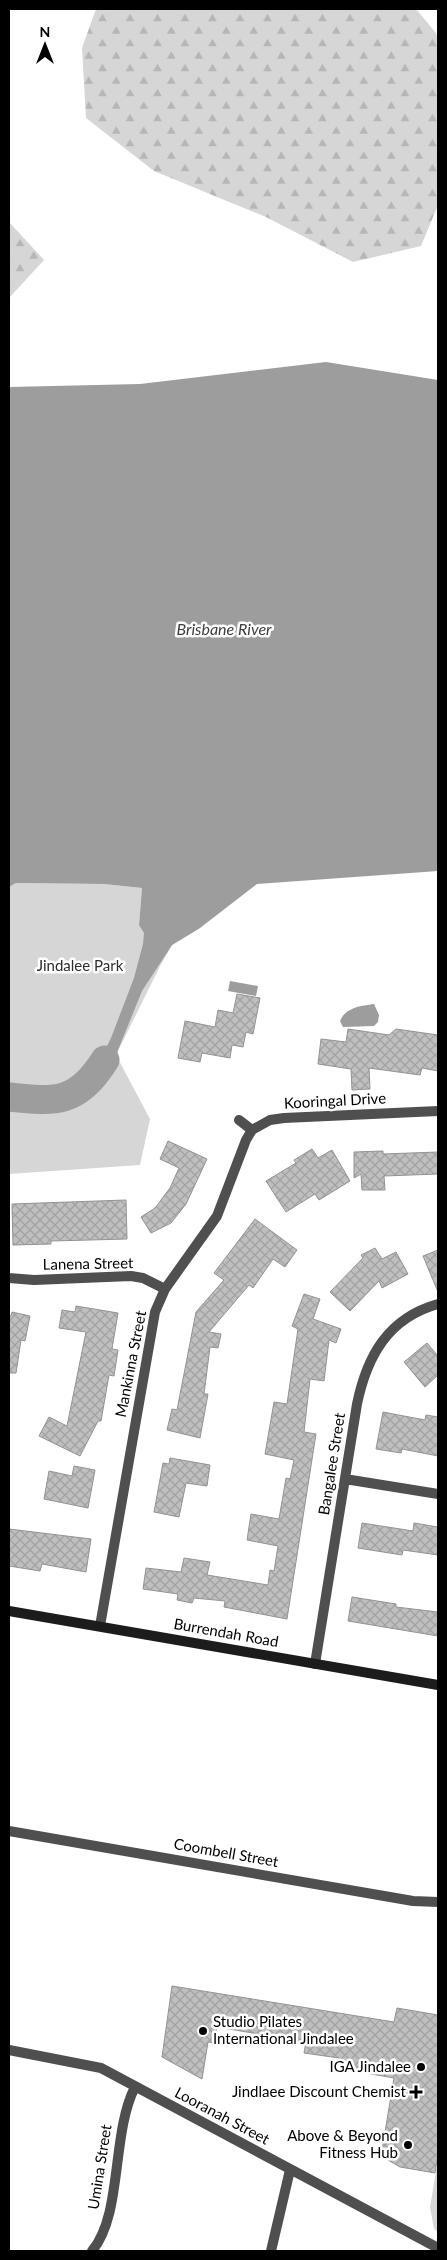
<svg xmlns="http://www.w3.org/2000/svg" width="447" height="2260" font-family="Lato,sans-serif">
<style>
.forest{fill:url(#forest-firs)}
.park{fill:#d6d6d6}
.water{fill:#9d9d9d}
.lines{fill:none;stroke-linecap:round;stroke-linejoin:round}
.river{stroke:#9d9d9d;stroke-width:29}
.building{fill:url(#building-cross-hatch);stroke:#939393}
.street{stroke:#4f4f4f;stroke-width:10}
.secondary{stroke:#1c1c1c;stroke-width:10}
.poi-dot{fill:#000;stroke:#fff;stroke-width:2}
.labels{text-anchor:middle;stroke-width:5;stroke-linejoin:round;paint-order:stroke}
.park-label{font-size:15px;fill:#2d2d2d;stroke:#fff}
.street-label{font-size:15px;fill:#000;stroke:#fff}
.poi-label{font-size:15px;fill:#000;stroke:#fff;text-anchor:end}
.water-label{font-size:16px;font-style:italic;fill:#3e3e3e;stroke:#fff}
</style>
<defs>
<pattern id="forest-firs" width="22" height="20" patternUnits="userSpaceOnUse" patternTransform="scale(1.25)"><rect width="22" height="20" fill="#d6d6d6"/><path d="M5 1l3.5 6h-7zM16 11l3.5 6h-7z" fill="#b6b6b6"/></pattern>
<pattern id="building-cross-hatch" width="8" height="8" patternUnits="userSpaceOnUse" patternTransform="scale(1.25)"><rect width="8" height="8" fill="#bfbfbf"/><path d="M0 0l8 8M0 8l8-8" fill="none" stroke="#a2a2a2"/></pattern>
</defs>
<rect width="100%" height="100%" fill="#fff"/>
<path class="forest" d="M96,9H416L436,33L438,39V205L421,246L353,262L266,217L154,171L86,118L82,48Z
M9,222L44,260L9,298Z"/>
<path class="park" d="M16,883L104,884L142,888L139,925L200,928L172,945L160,966L116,1055L150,1119L140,1165L9,1174V887Z
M438,2160V2232L434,2229L430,2207Z"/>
<path class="water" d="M326,362L438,380V871L257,884L200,928L172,945L142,991L116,1055L102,1074L80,1090L96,1068L111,1038L134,978L143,944L144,933L139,925L142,888L104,884L16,883L9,887V387L140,384Z
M230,981L258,986L256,996L228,991Z
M374,1004L379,1015L378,1022L374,1026L343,1027L340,1021C346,1007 361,1006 374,1004Z"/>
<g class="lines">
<path class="river" d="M9,1097C56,1102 77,1104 105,1060"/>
</g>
<path class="building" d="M237,994L260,998L253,1034L246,1032L243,1047L232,1045L230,1058L202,1053L200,1062L178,1058L185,1021L215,1027L218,1010L233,1013Z
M348,1029L389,1035L396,1029L438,1035V1071L422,1068L420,1075L369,1068L370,1089L352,1090L351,1069L318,1064L321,1039L346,1042Z
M168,1141L207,1159L186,1204L171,1223L151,1233L141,1217L155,1208L170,1188L179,1168L160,1159Z
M312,1149L318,1158L332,1150L350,1181L319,1200L315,1194L286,1212L266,1181L296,1163L294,1160Z
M383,1151V1154L438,1152V1174L384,1176L385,1190H362L361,1174L354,1178V1152Z
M126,1200L127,1239L51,1241V1244L13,1245L12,1204Z
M255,1219L297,1250L285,1267L273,1259L253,1288L249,1285L209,1332L221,1334L218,1348L210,1347L204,1394H208L200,1438L167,1430L172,1409L177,1410L196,1312L224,1280L214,1273Z
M375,1248L382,1259L396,1252L408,1274L382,1288L379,1281L350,1311L330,1292L363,1258L361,1255Z
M438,1250V1292L423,1256Z
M304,1294L320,1299L313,1319L341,1329L336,1343L329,1340L324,1381L310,1379L304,1432L316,1434L287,1619L224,1607L225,1601L194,1598L192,1603L177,1600L178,1594L143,1589L146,1568L181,1572L184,1558L210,1562L207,1575L268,1585L270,1570L274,1571L278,1546L247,1540L251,1514L279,1519L286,1478L290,1479L294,1460L265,1454L274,1402L287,1404L298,1329L292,1326Z
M76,1306L118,1313L112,1349L118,1350L114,1376L109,1375L101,1421H98L80,1456L39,1436L49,1417L67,1426L86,1332L59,1328L62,1310L75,1312Z
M12,1312L30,1316L25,1341L21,1340L16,1373H9V1316H11Z
M427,1343L438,1356V1375L425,1387L404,1362Z
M383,1412L425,1420L426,1415L438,1417V1456L402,1449L401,1453L376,1449Z
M170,1458L210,1465L207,1486L186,1483L179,1517L154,1512L163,1463L169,1464Z
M74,1466L95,1470L88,1508L44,1499L49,1471L72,1476Z
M362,1523L413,1531L414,1523L438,1527V1555L403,1550L402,1555L358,1548Z
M9,1529L91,1539L86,1572L42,1564L40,1571L9,1566Z
M352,1597L396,1604V1607L438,1612V1636L348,1621Z
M172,1986L394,2022L397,2008L438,2015V2154L435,2173L400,2167L381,2156L394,2078L337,2068L339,2058L304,2053L306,2042L217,2027L214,2043L208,2042L202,2079L162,2057Z"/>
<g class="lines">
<path class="street" d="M239,1120L252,1130L270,1120L284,1118L438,1111
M9,1278L34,1280L131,1276L143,1278L165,1289
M345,1479L438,1494
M100,1626L155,1312L165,1289L217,1216L246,1140L252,1130
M315,1664L357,1404C367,1356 388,1318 438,1304
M9,1831L413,1901L438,1902
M9,2050L101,2068L438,2248
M92,2251C123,2214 111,2134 135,2087
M271,2251L290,2170"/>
<path class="secondary" d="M9,1611L438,1685"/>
</g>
<g class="poi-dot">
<circle cx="203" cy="2031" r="5"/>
<circle cx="421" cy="2067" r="5"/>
<path d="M413.5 2084.5h5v5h5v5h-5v5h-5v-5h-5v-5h5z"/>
<circle cx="408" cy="2145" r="5"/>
</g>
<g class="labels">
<g class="park-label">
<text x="80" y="971">Jindalee Park</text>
</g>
<g class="street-label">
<text transform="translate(335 1101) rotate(-3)" y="5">Kooringal Drive</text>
<text transform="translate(88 1264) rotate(-1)" y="5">Lanena Street</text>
<text transform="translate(131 1364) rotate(-79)" y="5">Mankinna Street</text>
<text transform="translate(332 1464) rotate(-81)" y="5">Bangalee Street</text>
<text transform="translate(226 1633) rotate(10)" y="5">Burrendah Road</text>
<text transform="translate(226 1853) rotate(10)" y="5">Coombell Street</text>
<text transform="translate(222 2116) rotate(28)" y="5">Looranah Street</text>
<text transform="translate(100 2167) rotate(-81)" y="5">Umina Street</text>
</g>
<g class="poi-label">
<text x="213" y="2027" text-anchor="start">Studio Pilates<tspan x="213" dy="17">International Jindalee</tspan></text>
<text x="411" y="2072">IGA Jindalee</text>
<text x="406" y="2097">Jindlaee Discount Chemist</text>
<text x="398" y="2141">Above &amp; Beyond<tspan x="398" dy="17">Fitness Hub</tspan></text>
</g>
<g class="water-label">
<text x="224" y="635">Brisbane River</text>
</g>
</g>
<rect width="447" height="2260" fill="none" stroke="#000000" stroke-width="20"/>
<g transform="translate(45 45)" stroke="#ffffff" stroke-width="4" paint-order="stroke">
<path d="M0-4L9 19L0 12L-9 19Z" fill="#000000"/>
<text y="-8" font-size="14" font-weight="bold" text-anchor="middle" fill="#000000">N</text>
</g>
</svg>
